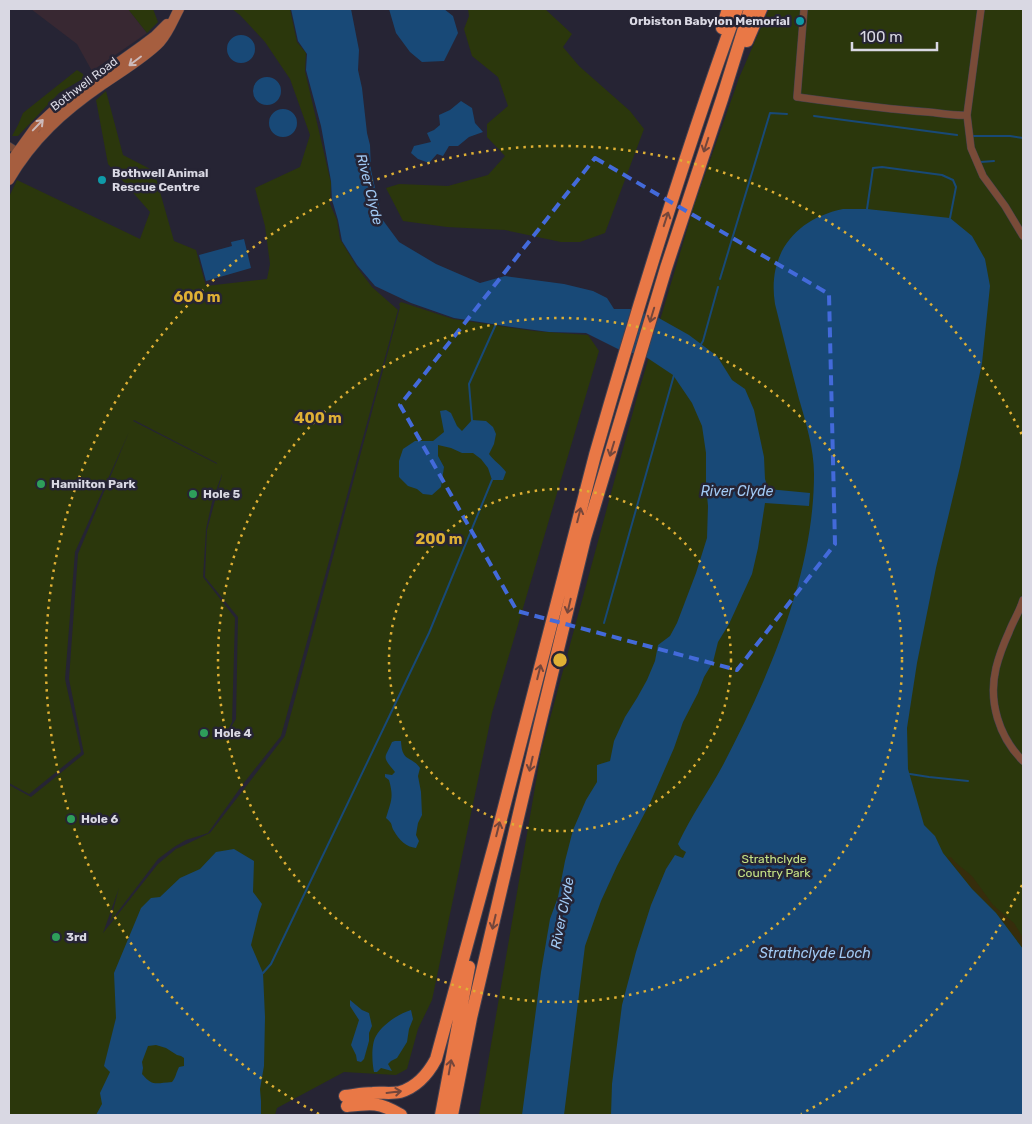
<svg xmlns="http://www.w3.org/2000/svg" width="1032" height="1124" font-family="Rubik,sans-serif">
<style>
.industrial{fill:#382832}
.green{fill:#2b370c;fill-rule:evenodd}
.sand{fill:#362d0c}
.water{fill:#184977;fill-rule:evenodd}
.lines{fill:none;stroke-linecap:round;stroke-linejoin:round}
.stream{stroke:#184977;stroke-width:2}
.minor-casing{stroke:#434150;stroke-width:8}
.secondary-casing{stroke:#434150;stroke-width:11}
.motorway-casing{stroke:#434150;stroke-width:14}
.minor{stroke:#794b38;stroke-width:7}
.secondary{stroke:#a65e3f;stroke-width:10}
.motorway{stroke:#e97846;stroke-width:12}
.oneway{stroke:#ccbaba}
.oneway2{stroke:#74463b}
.marked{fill:none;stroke:#436ada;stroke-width:4;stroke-dasharray:10 6;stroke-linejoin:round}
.ring{fill:none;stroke:#dfb034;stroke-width:2.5;stroke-dasharray:2.5 5}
.culture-dot{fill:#0f9aa8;stroke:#262434;stroke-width:2}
.leisure-dot{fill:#2e9e5b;stroke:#262434;stroke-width:2}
.labels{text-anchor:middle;stroke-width:5;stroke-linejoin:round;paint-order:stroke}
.poi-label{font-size:12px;font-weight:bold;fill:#d9d8e3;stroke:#262434;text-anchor:start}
.street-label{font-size:12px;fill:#d9d8e3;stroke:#262434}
.park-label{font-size:12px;fill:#c6e386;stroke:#262434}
.water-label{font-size:14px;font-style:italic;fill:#a1c9f4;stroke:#262434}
.centre{fill:#dfb034;stroke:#262434;stroke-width:2.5}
.ring-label{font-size:15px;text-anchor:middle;font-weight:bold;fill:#dfb034;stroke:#262434;stroke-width:5;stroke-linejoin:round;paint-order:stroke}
</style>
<rect width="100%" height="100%" fill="#262434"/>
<path class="industrial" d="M31,9H128L147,33L92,71L77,44Z"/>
<path class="green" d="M128,9H153L158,22L147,33Z
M232,9H290L297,42L306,53L305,71L331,183L330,204L337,220L340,239L357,267L372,287L398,310L281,736L243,784L208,833L186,840L174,847L158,859L110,922L119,888L103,933L158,864L176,849L210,833L285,736L400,307L399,304L401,302L453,319L534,331L588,335L599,351L492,713L432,1000L418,1029L407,1069L396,1075L344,1072L277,1108L275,1115H9V785L31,797L84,754L69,679L78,554L129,432L75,552L65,679L81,752L29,794L9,783V197L17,180L140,239L150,212L108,164L96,100L106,91L123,155L154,171L174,241L196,250L206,286L267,279L270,264L265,226L255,188L300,167L310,135L290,79L265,42L240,15ZM134,420L217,463V464L133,421ZM222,474V475L207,530L205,577L238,617L236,719L222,742L232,722L235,618L203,577L206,529L212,502Z
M468,9H545L572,34L563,47L579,66L630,111L644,129L605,233L580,242H561L505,230L447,227L403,221L386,188L399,184L448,186L488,175L505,156L487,137V124L508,106L498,77L472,56L464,29L469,16Z
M769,9H1023V1115H479L541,752L637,397L695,203L739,78Z
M77,70L83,74L84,78L59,93L18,136H12L18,125L23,113Z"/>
<path class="sand" d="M947,857H951L955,862L972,876L993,905L1014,923L1023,938V948L996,912L971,887Z"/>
<path class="water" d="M291,9H351L359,50L358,70L362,88L367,133L370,145L371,170L382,219L399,242L436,264L480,283L505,276L564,284L593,291L607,298L614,309H630L657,317L689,335L717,356L732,380L745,389L754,410L764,457L765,479L768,489L810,493L809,506L765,503L758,548L752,574L729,624L718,642L713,662L704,677L698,693L683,722L674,748L650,803L617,866L601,901L585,946L564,1115H522L541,972L550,919L558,897L565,861L573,830L586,800L597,782V765L610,761L614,741L625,717L637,698L647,680L655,661L658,645L670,636L677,623L696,573L707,538L708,506L706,485V453L702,426L692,403L673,375L646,357L618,349L586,333L549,332L512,327L454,318L411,303L375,286L357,265L342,241L338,220L332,200L331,181L321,126L306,70L307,54L298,41Z
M389,9H444L453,16L458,33L444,61L422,62L410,52L396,33Z
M227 49a14 14 0 1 1 28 0a14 14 0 1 1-28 0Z
M253 91a14 14 0 1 1 28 0a14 14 0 1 1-28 0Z
M461,101L472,108L475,123L483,132L469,137L458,146H449L443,156L437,154L429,163L418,159L411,153L414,146L431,142L427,133L434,130L440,125L439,115L450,110Z
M269 123a14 14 0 1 1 28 0a14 14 0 1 1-28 0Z
M843,209H867L950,218L972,236L985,259L990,286L982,363L960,467L936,568L917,663L907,728L908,769L924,825L935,836L943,853L972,889L996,913L1023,949V1115H611L612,1084L622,1005L636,952L651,905L666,869L675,855L683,858L686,852L681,849L678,844C691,816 709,791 723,765C769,677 814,574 814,474C814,449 806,423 799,399C791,368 783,336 775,304C767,254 795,219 843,209Z
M244,239L251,268L206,281L199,255L232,246L231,242Z
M446,410L451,413L457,426L462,431L472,420L486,421L493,427L496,434L494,444L489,454C494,461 501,465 506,472L503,480H492L488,468L481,459L473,453H462L451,448L438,445V456L444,467L441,487L432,495L423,494L417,489L408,486L399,477V461L403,449L415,441H433L444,432L440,411Z
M395,741H401C402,763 411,755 420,768L418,776L421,792L422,815L418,823L416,835L419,841L416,848C406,847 399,840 394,831C390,824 394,825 386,818C391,801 394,798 389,780L385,777V774L392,775L395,772C381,755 385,759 392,742Z
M234,849L254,861L253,892L262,904L259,912L251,945L263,973L265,1017L264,1066L260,1089L261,1101V1115H96L102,1104L100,1093L110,1072L104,1066L116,1018L114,973L141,908L151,898L160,897L180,878L200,869L216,852ZM156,1045L166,1048L177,1055L181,1056L184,1058V1066L179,1067C176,1073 176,1077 172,1082C156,1083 153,1087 142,1074L143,1068L142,1062L148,1046Z
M350,1000L362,1010L369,1013L372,1026L369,1033V1041L364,1059L361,1062L357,1061L356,1055L351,1045L359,1020L350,1006Z
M411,1010L413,1019L409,1029L407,1042L397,1058L391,1061L388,1064L392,1071L381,1068L377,1072H374C372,1063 371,1044 376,1036C382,1025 398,1014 411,1010Z"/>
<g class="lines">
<path class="stream" d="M814,116L957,135
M972,136H1010L1023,138
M981,162L994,161
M867,209L873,168L882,167L942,175L953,180L956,187L950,218
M720,279L770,113L787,114
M700,346L703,341L718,287
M472,420L469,384L496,324
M604,623L674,375
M910,774L929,777L968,781
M263,973L271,964L429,633L492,480"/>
<defs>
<path id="minor" d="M804,9L797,97C841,103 884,109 928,112C941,113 954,116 967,115
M981,9L967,115L971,148L983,176L1005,206L1023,236
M9,146L17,151
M1023,600C1020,611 1013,621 1009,632C1004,643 999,656 996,668C988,702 999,737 1023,761"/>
<path id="secondary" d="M9,164L35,128L63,102L143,45L155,36L167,24
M9,180C33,139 63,112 102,85C119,73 146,57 160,42C169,32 173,20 179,9"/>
<path id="motorway" d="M722,28L728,9
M747,41L761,9
M345,1096C354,1095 363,1093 373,1093C381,1092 391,1094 400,1092C417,1087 428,1074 436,1059L495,842L595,455C638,305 684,156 737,9
M347,1106C372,1103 379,1102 401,1115
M441,1115L469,967
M452,1115L471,1018L539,728L585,538L666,268L722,99L750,9"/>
</defs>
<use href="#minor" class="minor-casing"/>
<use href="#secondary" class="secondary-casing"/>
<use href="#motorway" class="motorway-casing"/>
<use href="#minor" class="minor"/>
<use href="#secondary" class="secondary"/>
<use href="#motorway" class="motorway"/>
</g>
<defs><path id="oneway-shaft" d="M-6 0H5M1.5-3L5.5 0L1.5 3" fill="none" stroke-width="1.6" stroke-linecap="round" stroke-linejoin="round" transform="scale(1.25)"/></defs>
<g class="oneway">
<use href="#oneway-shaft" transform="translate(135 61) rotate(143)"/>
<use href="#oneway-shaft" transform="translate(38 125) rotate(-46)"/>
</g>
<g class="oneway2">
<use href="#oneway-shaft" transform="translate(706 145) rotate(108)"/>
<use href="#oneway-shaft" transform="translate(666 219) rotate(-72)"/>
<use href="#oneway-shaft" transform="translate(652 315) rotate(107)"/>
<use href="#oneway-shaft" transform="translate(612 449) rotate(107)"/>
<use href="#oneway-shaft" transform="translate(579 515) rotate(-76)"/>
<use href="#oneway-shaft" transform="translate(569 606) rotate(103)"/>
<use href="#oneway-shaft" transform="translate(539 672) rotate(-76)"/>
<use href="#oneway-shaft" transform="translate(531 764) rotate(103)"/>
<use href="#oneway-shaft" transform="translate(498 829) rotate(-76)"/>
<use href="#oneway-shaft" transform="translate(494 922) rotate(103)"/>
<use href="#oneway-shaft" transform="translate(450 1067) rotate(-80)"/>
<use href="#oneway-shaft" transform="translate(394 1092) rotate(-7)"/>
</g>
<path class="marked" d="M595,158L829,294L835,544L737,670L517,611L400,405Z"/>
<g class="ring">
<circle cx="560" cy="660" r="171"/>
<circle cx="560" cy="660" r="342"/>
<path d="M1022 885A514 514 0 0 1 801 1114M319 1114A514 514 0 1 1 1022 435"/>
</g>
<g class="culture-dot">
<circle cx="800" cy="21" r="5"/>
<circle cx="102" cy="180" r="5"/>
</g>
<g class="leisure-dot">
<circle cx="41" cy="484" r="5"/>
<circle cx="193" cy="494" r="5"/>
<circle cx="204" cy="733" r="5"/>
<circle cx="71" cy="819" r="5"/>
<circle cx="56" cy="937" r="5"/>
</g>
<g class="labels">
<g class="poi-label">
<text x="790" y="25" text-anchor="end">Orbiston Babylon Memorial</text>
<text x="112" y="177">Bothwell Animal<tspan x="112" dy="14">Rescue Centre</tspan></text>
<text x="51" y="488">Hamilton Park</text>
<text x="203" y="498">Hole 5</text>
<text x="214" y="737">Hole 4</text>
<text x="81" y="823">Hole 6</text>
<text x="66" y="941">3rd</text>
</g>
<g class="street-label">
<text transform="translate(84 84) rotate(-37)" y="4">Bothwell Road</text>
</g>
<g class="park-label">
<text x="774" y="863">Strathclyde<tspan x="774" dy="14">Country Park</tspan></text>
</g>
<g class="water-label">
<text transform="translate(370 189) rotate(76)" y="5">River Clyde</text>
<text x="737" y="496">River Clyde</text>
<text transform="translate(562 913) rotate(-79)" y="5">River Clyde</text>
<text x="815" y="958">Strathclyde Loch</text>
</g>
</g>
<circle cx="560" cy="660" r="8" class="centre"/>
<g class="ring-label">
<text x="197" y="302">600 m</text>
<text x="318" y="423">400 m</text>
<text x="439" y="544">200 m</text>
</g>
<rect width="1032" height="1124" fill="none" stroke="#d9d8e3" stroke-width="20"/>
<path d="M852 42v8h85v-8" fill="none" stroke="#d9d8e3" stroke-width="2.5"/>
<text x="860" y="42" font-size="15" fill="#d9d8e3" stroke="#262434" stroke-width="4" paint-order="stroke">100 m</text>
</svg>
